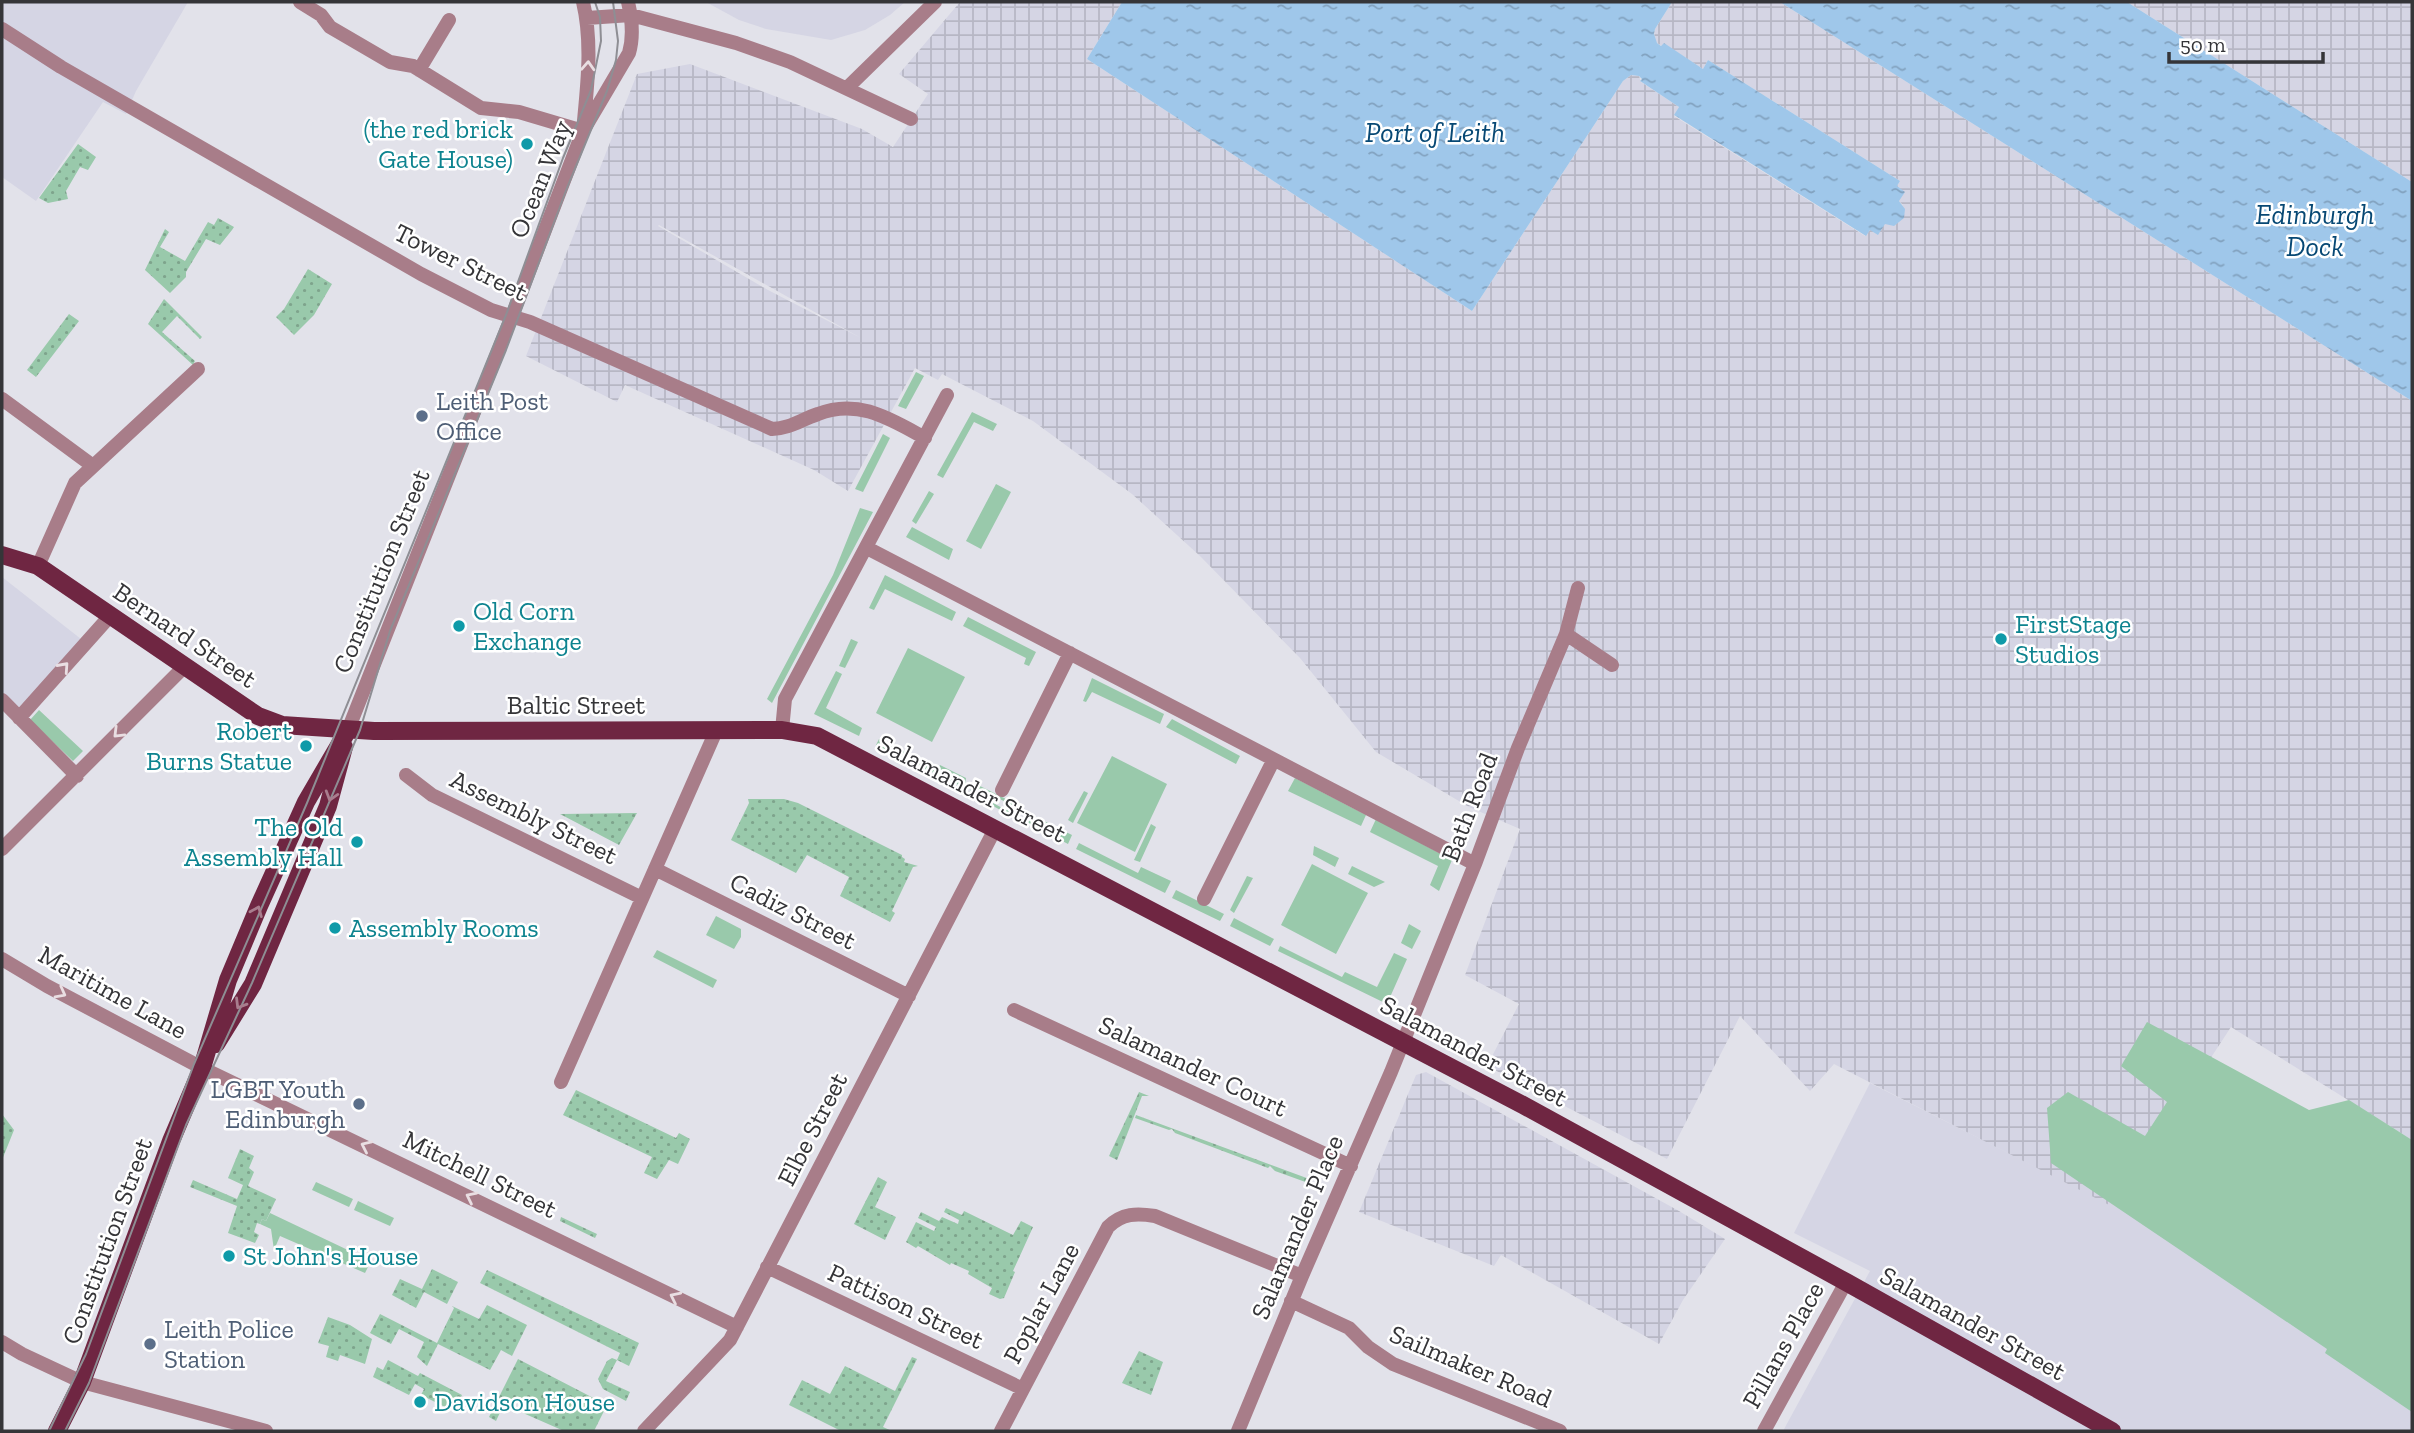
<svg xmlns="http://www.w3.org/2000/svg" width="2414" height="1433" font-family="'Zilla Slab',serif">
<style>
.built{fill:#d5d5e4}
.industrial{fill:url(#industrial-grid);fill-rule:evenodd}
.green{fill:#99c9ab;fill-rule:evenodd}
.garden{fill:url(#garden-dots)}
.water{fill:url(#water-ripples)}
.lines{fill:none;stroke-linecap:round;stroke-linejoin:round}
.minor{stroke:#a87d89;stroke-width:14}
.tertiary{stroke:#a87d89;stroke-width:14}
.primary{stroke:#6f2642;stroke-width:18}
.tram{stroke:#8e8e94;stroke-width:2}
.oneway{stroke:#e9dee2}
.oneway2{stroke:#a97d8e}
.culture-dot{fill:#0f9aa8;stroke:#fff;stroke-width:2.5}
.service-dot{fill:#5c6f8a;stroke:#fff;stroke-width:2.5}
.labels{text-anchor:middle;stroke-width:5;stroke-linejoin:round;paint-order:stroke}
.culture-label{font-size:26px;fill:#0d838f;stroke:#fff;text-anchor:start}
.street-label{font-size:26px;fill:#353538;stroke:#fff}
.service-label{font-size:26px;fill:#4e5e75;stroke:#fff;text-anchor:start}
.water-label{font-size:28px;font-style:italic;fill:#074874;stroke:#fff}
</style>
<defs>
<pattern id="industrial-grid" width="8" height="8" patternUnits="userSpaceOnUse" patternTransform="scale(1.75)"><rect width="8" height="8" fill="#d5d5e4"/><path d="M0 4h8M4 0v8" fill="none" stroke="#b7b7c4"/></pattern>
<pattern id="garden-dots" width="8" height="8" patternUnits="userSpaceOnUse" patternTransform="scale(1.75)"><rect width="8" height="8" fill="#99c9ab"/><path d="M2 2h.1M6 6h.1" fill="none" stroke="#7ea48c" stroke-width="1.8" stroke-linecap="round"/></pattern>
<pattern id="water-ripples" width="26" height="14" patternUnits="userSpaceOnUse" patternTransform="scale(1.75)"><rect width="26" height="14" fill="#9fc7ea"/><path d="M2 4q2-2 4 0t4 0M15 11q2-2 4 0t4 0" fill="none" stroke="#82a2bf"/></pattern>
</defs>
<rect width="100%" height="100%" fill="#e2e2ea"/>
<path class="built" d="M2,2H188L136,91L126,114L103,102L36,201L2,177Z
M706,2H905L890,15L865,30L831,40L766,29L739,20Z
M2,577L81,639L10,718L2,710Z
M1870,1083L2113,1206L2412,1182V1431H1783L1870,1271L1794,1233Z"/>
<path class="industrial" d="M960,2H1122L1087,59L1472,311L1623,81L1631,75L1639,76L1641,82L1679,107L1674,116L1865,236L1870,230L1885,224L1903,205L1899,201L1897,186L1900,181L1708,60L1703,69L1664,44L1662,46L1657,43L1654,39L1655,29L1672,2H1780L2412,401V1140L2231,1027L2113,1207L1834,1064L1810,1091L1740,1016L1667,1159L1487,1066L1519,1004L1465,975L1520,829L1469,807L1376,752L1300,658L1200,556L1132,494L1033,421L942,374L938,380L915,368L848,491L814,470L625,385L617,402L526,356L637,74L690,64L862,129L893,147L928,94L899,74ZM658,226L659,225L861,338L768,290Z
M2127,2H2412V182Z
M1426,1072L1679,1211L1725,1239L1683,1300L1659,1344L1501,1255L1494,1266L1359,1212L1416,1075Z"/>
<path class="green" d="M916,372L924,376L906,409L898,406Z
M972,412L997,424L993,431L974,422L943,478L937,475Z
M883,434L890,438L863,492L855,489Z
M996,484L1011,492L981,549L966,541Z
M929,491L934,494L916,524L912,521Z
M860,508L873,512L772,703L767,699L833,575Z
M912,527L953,549L949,560L906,537Z
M885,575L956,612L952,621L885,589L874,610L869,608Z
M968,617L1036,652L1029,666L1024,664L1026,658L963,626Z
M851,639L858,642L845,668L839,666Z
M908,648L965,677L932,742L876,713Z
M836,671L842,674L826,708L862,728L859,736L814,714Z
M1092,678L1164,714L1160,724L1092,692L1086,702L1083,701Z
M39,710L83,751L73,761L30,720Z
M1172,719L1240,756L1236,764L1166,727Z
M879,739L938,768L940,765L966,778L965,788L876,745Z
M1112,756L1167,784L1135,852L1077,823Z
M1295,778L1366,815L1361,826L1288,791Z
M974,783L1022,807L1017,819L969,793ZM985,791L1011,805L1006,810L982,797Z
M1084,791L1088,793L1073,823L1068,820Z
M1032,815L1072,835L1068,844L1028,823Z
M1376,819L1452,860L1439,891L1430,885L1438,866L1370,832Z
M1151,824L1156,827L1140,862L1134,860Z
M1079,843L1138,873L1141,867L1171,881L1165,893L1076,849Z
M1314,846L1339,858L1335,867L1313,855Z
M1312,864L1368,893L1336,954L1281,925Z
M1352,866L1385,882L1374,887L1348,874Z
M1247,876L1253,878L1234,913L1230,910Z
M1176,890L1224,914L1220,921L1172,898Z
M716,916L741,929V937L734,949L706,935Z
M1234,918L1274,939L1270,946L1230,926Z
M1409,924L1421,931L1412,949L1401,943Z
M1280,946L1342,977L1345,972L1377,987L1394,953L1407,959L1387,1004L1278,951Z
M657,950L717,980L713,988L653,957Z
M2147,1022L2309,1110L2349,1100L2412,1140V1412L2325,1353L2327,1349L2051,1163L2047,1108L2068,1092L2145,1136L2167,1102L2121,1066Z
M316,1182L353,1199L349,1207L312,1190Z
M358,1201L394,1218L390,1226L354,1210Z
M270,1213L371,1261L365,1273L280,1236L274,1250L271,1229L260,1224L262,1219L266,1221Z"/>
<path class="garden" d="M78,144L96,157L88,170L80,167L66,191L68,199L48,203L39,198Z
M218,218L234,227L232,230L220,245L206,239L186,272V277L170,293L145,270L165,229L169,232L160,247L185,261L208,222L214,225Z
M308,269L332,284L314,315L294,335L276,317L284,309Z
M164,299L202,337L200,339L177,316L162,332L195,361L193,365L148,324Z
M69,314L79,321L36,377L27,370Z
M748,799H784L798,803L902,855V857L905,859L904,862L918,866L913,867L892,911L895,913L890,922L840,896L849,877L807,855L796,873L731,840L749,803Z
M637,813L619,845L560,814Z
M576,1090L676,1138L679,1133L690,1139L678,1164L669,1160L657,1179L644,1173L652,1157L563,1115Z
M1139,1092L1149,1096H1142L1117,1160L1109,1156Z
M2,1114L14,1130L2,1160Z
M1136,1115L1312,1180L1311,1184L1275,1171L1270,1166L1268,1168L1175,1133L1172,1129L1169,1130L1135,1118Z
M240,1149L254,1156L249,1168L254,1172L248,1186L276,1199L266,1221L262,1219L260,1224L257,1223L254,1232L259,1235L255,1243L228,1233L237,1206L190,1187L193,1180L237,1199L243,1185L228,1178Z
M878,1177L887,1182L875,1207L896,1217L885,1240L854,1224Z
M946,1208L962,1215L964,1211L1013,1235L1021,1221L1033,1227L1013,1271L1015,1272L1004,1298L1000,1299L989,1294L992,1288L968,1274L969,1271L951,1263L950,1265L918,1246L916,1248L906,1242L916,1222L934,1231L936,1227L918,1218L921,1212L939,1221L942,1217L958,1224L959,1220L944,1212Z
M561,1217L597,1234L595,1238L560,1221Z
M432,1269L458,1282L447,1304L424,1292L416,1308L392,1295L400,1279L422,1289Z
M487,1270L639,1343L629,1366L617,1360L606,1381L630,1392L626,1401L603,1389L598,1379L607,1361L612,1358L617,1360L620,1353L480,1283Z
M487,1305L527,1325L512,1356L501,1350L490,1370L438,1344L427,1366L417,1357L424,1342L399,1329L391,1344L370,1333L380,1314L437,1343L454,1308L452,1306L479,1319Z
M328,1317L350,1325L372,1339L365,1364L340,1355L338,1361L326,1357L329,1346L318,1343Z
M1139,1351L1163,1362L1151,1395L1122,1383Z
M912,1357L917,1359L883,1427L892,1431H841L789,1405L802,1380L830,1394L845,1366L895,1391Z
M518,1359L607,1405L594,1431H564L523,1413L525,1409L521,1401L515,1398L505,1402L496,1421L489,1417Z
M388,1360L418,1376L420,1373L462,1395L458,1403L453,1401L449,1409L421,1395L424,1389L415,1384L409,1395L373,1377L377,1367L383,1370Z"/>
<path class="water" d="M1122,2H1672L1655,29L1654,34L1657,43L1661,46L1664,43L1703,69L1708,60L1900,181L1897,186L1905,192L1899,201L1905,209L1904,218L1894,226L1885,224L1878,235L1870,230L1866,236L1674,115L1679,107L1640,81L1642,79L1639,76L1631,75L1623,81L1472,311L1087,59Z
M1780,2H2127L2412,182V401Z"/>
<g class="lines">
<path class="minor" d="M300,2L321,15L330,27L390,62L413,66L481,108L519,112L583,131C587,88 593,44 583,2
M587,18L631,15L736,43L790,62L911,119
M2,29L61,67L421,274L491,310L530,322L772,429C791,428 800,420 818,414C858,398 890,419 925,438
M419,70L449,20
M848,87L935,2
M2,399L93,466
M867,548L1475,864
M38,566L75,483L198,369
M1566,634L1612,665
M2,700L77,776
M19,718L110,616
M348,730L512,316L583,131L629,53C634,36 632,19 628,2
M782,730L785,699L947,395
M406,775L432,795L642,898
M1002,790L1070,653
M2,849L184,667
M655,869L909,996
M1204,899L1273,761
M2,959L47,986L202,1068L737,1327
M1014,1010L1351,1166
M561,1082L716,731
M767,1267L1023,1389
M1291,1301L1349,1328L1368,1347L1393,1364L1560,1431
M2,1342L22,1354L82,1382
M644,1431L730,1340L995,829
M1001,1431L1108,1227C1122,1213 1137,1213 1155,1216L1302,1276
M1238,1431L1302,1276L1391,1072L1475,864L1518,748L1566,634L1578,588
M1764,1431L1846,1282"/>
<path class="tertiary" d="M82,1382L266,1431"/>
<path class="primary" d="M2,555L38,566L258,716L282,725L374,731L782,730L817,736L1523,1105L1846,1282L2112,1431
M216,1044L253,984L328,806L344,747
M57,1431L82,1382L171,1141L202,1068L228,980L259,906L306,802L348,730"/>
<path class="tram" d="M49,1431L86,1354L194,1064L307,803L506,315L563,158L591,90L601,41L600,17L595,2
M65,1431L89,1383L186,1125L252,983L360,730L390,631L506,350L567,188L607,91L616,60L618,41L613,2"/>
</g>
<defs><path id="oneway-chevron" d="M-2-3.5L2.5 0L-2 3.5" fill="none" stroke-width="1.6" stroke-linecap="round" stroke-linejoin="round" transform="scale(1.75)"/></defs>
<g class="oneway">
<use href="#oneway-chevron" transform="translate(588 66) rotate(-87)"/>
<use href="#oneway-chevron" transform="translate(64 667) rotate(-48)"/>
<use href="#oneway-chevron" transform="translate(118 733) rotate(135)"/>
<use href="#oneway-chevron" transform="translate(61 993) rotate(28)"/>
<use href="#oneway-chevron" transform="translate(366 1146) rotate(-155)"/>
<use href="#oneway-chevron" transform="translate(471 1197) rotate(-154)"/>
<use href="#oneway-chevron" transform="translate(675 1297) rotate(-154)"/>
</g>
<g class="oneway2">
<use href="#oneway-chevron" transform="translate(331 796) rotate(107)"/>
<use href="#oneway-chevron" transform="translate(257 911) rotate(-67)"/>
<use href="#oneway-chevron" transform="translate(240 1004) rotate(121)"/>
</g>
<g class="culture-dot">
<circle cx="527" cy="144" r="7"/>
<circle cx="459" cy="626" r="7"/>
<circle cx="2001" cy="639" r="7"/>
<circle cx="306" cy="746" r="7"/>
<circle cx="357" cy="842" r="7"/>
<circle cx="335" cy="928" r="7"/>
<circle cx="229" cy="1256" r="7"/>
<circle cx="420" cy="1402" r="7"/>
</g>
<g class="service-dot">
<circle cx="422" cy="416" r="7"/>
<circle cx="359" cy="1104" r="7"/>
<circle cx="150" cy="1344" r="7"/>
</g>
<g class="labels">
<g class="culture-label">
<text x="513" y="138" text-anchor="end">(the red brick<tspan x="513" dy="30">Gate House)</tspan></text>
<text x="473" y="620">Old Corn<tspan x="473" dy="30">Exchange</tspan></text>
<text x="2015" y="633">FirstStage<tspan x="2015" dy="30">Studios</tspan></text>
<text x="292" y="740" text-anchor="end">Robert<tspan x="292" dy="30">Burns Statue</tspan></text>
<text x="343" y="836" text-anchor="end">The Old<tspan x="343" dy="30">Assembly Hall</tspan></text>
<text x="349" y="937">Assembly Rooms</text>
<text x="243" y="1265">St John's House</text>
<text x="434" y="1411">Davidson House</text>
</g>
<g class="street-label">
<text transform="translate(540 179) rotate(-68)" y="9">Ocean Way</text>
<text transform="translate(461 262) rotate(26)" y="9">Tower Street</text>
<text transform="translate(381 571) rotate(-68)" y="9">Constitution Street</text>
<text transform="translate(185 635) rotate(34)" y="9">Bernard Street</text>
<text x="576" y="714">Baltic Street</text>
<text transform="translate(972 788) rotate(27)" y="9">Salamander Street</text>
<text transform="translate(1469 807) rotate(-69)" y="9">Bath Road</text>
<text transform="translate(534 817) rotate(26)" y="9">Assembly Street</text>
<text transform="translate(793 911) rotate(27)" y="9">Cadiz Street</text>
<text transform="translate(113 992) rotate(29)" y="9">Maritime Lane</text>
<text transform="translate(1474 1051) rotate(28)" y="9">Salamander Street</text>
<text transform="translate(1193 1066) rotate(25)" y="9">Salamander Court</text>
<text transform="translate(812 1129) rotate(-63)" y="9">Elbe Street</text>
<text transform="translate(480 1174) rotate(26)" y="9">Mitchell Street</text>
<text transform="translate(1297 1227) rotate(-67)" y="9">Salamander Place</text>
<text transform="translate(107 1241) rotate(-70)" y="9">Constitution Street</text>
<text transform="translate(1041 1303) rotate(-62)" y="9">Poplar Lane</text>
<text transform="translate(906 1306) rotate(25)" y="9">Pattison Street</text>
<text transform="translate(1973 1323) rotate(29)" y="9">Salamander Street</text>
<text transform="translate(1783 1345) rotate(-61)" y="9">Pillans Place</text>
<text transform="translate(1471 1366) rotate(23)" y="9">Sailmaker Road</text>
</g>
<g class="service-label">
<text x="436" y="410">Leith Post<tspan x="436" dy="30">Office</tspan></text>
<text x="345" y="1098" text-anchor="end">LGBT Youth<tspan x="345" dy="30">Edinburgh</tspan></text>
<text x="164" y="1338">Leith Police<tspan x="164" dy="30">Station</tspan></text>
</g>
<g class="water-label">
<text x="1435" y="142">Port of Leith</text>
<text x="2315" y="224">Edinburgh<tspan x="2315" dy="32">Dock</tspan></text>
</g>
</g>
<rect width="2414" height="1433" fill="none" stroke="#353538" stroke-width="7"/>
<path d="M2169 52v10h154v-10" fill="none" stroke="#353538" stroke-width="3.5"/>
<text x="2180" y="52" font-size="21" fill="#353538" stroke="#ffffff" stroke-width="5" paint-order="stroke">50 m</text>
</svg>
